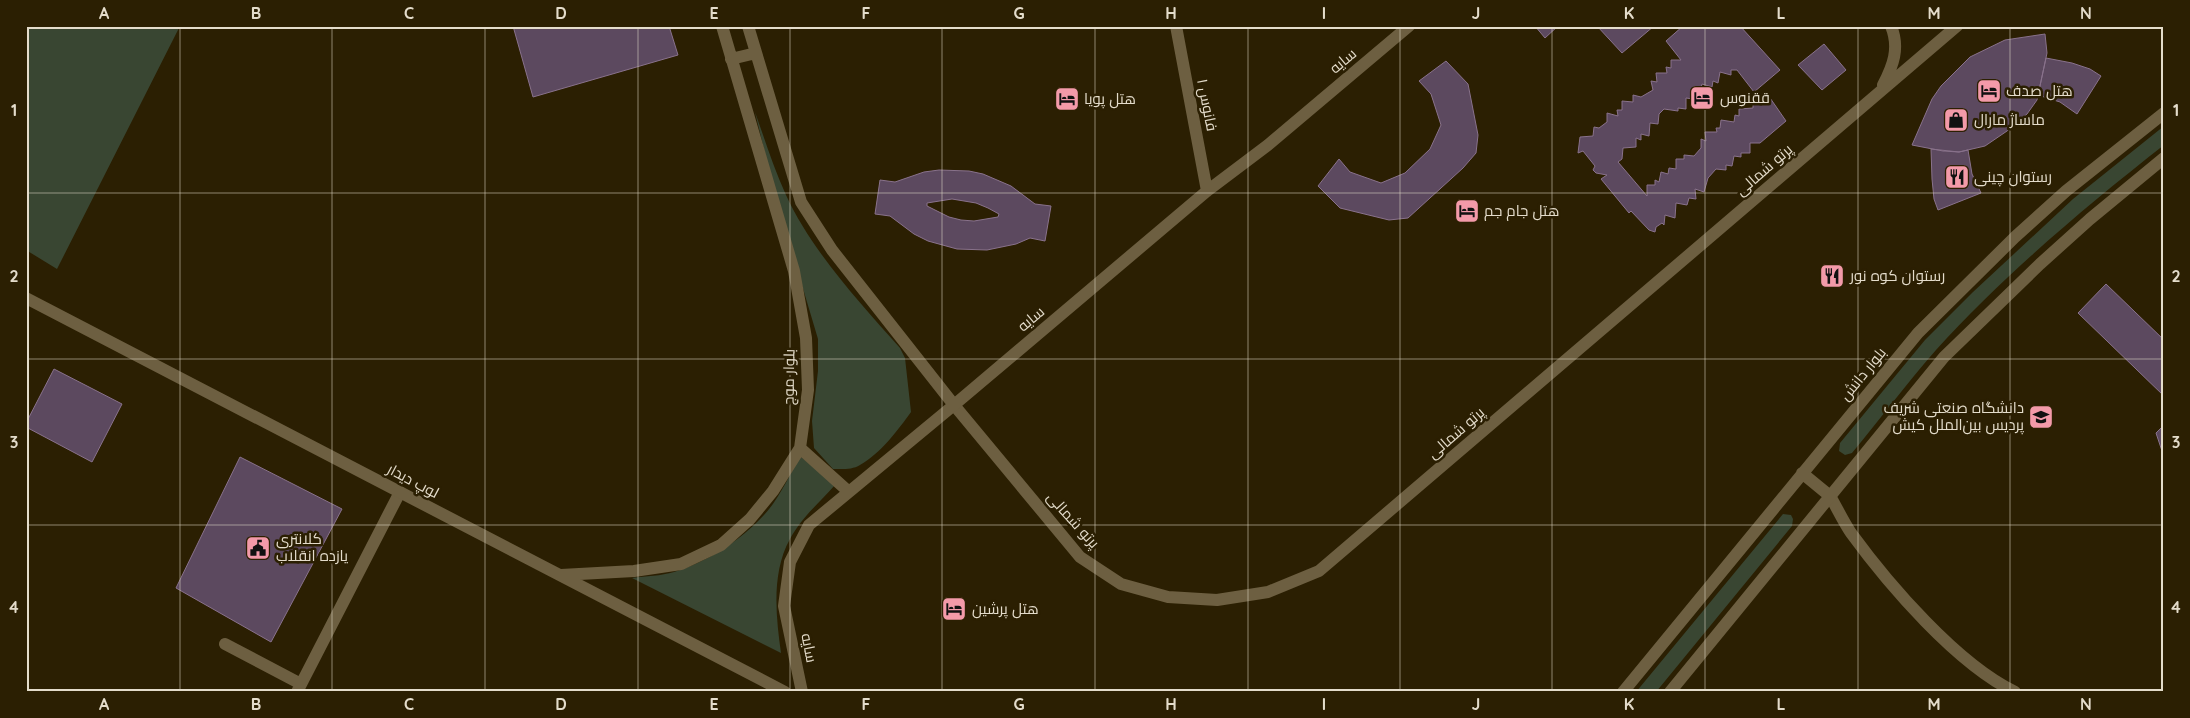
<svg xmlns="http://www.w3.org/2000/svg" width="2190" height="718" font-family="Quicksand,Cairo,sans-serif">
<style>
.green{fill:#394632}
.building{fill:#5c495f;stroke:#89728c;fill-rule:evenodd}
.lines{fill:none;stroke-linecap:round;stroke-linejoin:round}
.street{stroke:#6d5f41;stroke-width:12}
.secondary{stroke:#6d5f41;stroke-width:12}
.grid{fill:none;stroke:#e4dccb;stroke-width:1;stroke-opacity:0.55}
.labels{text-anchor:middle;stroke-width:5;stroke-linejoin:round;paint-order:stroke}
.street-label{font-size:15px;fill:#e4dccb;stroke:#2b1f02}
.poi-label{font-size:15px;fill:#e4dccb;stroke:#2b1f02;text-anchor:start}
.neatline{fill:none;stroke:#e4dccb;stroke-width:2}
.grid-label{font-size:16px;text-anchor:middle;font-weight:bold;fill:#e4dccb}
</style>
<rect width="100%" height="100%" fill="#2b1f02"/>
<path class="green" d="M26,26H180L57,269L26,250Z
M755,112C765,140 774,169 786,195C811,250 860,303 900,348L905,358L911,412C898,430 880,454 860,465C852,470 842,469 833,469L814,448L812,421L818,371V339L774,191Z
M2164,126V145C2085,207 2004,275 1936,350C1907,383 1880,419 1852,453L1845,455L1839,451L1840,443L1925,340L1973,292L2073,199Z
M800,456L835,485C820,502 801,518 790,539C771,573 776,617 781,653L632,578C646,576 661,576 674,572C707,562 740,541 764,515C779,499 789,476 800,456Z
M1783,514L1791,515L1793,519L1792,526L1656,692H1636Z"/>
<path class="building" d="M513,26H669L678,55L533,97Z
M1535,26H1558L1545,38Z
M1597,26H1654L1622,53Z
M1683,26H1740L1780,70L1754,92L1737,70H1731V75L1720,72L1718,83L1713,81L1712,87L1702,84L1699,95H1692L1693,99L1686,98V109L1678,108V111L1664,109L1659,114L1658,124L1650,123L1649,136L1641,134V140L1636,138V147L1623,148L1622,159L1618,162L1647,196V185H1655V180L1659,182L1661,172L1668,174L1669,168L1676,169V159H1684V155L1694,156L1701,148V139L1706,141L1705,132H1717L1716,128H1720L1721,120L1734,122L1735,115L1739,116V109L1753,108V103L1759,104L1768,95L1786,121L1760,143H1750V153H1741V157L1734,156L1732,166L1726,165V170L1716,169L1708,178L1704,192L1695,189L1696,199L1689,198L1687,205L1676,203L1675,218L1665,215L1664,225L1662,223L1656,227L1655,232L1649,230L1631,211L1629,213L1601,179L1607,175L1596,173L1593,170L1595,166L1583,151L1578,153L1580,137L1593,136L1594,127L1599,128L1607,122V113L1618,116L1617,110H1622V101L1633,102V95L1641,97L1653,90L1651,81L1657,82L1656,73H1667L1666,67L1671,68V60H1681L1666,41Z
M2045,34L2047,53L2037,100L2027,114L2007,131L1985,146L1959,152L1943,151L1912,145L1932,99L1941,86L1970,57L2005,40Z
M1824,44L1846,70L1822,90L1798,65Z
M2046,58L2072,63L2090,69L2101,76L2077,114L2060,102L2038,95Z
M1446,61L1468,84L1478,135L1476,153L1463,168L1408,218L1389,220L1340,208L1318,186L1339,159L1350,172L1381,183L1405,173L1430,149L1441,125L1431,94L1419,81Z
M1931,149L1959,152L1968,150L1972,174L1981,193L1938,210L1934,199L1932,179Z
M939,170L969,171L983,174L1011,186L1035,204L1051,206L1045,241L1030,238L1016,244L987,250L957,249L928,241L914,234L890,216L875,214L880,180L895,182L924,172ZM952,199L976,203L988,208L999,214L998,217L974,221L961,220L949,217L927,206V203Z
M2106,284L2164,340V396L2078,313Z
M54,369L122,404L92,462L26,427V423Z
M2164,425V457L2156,433Z
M240,457L342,509L271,642L176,588Z"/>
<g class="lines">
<path class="street" d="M1883,85C1893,66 1900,48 1891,26
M954,405L1080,557L1121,584L1168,597L1217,600L1268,592L1319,571L1957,26
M1830,496C1837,508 1843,521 1851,533C1889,585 1957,664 2015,692
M225,644L301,684
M297,692L400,492"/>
<path class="secondary" d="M748,26L801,202L832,250L954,405
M1176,26L1207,191
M731,59L756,53
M26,298L785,692
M800,448L849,492
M1802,473L1830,496
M561,575L634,571L681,564L721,545L750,519L773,491L800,448L808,390L806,338L794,271L722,26
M802,692L784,606L790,562L809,525L954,405L1207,191L1268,145L1409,26
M1623,692L1918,333L2015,237L2066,191L2164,113
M1670,692L1944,357L2040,264L2090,219L2164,158"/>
</g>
<path class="grid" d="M180,26V692M332,26V692M485,26V692M638,26V692M790,26V692M942,26V692M1095,26V692M1248,26V692M1400,26V692M1552,26V692M1705,26V692M1858,26V692M2010,26V692M26,193H2164M26,359H2164M26,525H2164"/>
<defs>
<symbol id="hotel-square" viewBox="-11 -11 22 22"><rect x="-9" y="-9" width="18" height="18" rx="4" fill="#f39aa9" stroke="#2b1f02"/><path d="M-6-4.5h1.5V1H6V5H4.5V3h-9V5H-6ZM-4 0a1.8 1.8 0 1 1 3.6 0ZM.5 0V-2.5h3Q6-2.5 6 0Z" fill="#111"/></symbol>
<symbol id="shop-square" viewBox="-11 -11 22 22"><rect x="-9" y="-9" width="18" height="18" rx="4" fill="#f39aa9" stroke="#2b1f02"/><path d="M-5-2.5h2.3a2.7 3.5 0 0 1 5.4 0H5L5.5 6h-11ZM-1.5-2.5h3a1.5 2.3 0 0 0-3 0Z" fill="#111"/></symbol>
<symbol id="restaurant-square" viewBox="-11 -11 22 22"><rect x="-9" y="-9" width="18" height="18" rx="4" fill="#f39aa9" stroke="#2b1f02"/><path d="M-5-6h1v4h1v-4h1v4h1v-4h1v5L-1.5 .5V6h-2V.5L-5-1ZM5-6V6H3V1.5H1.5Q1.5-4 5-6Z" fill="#111"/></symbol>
<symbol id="university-square" viewBox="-11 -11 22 22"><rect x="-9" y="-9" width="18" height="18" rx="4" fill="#f39aa9" stroke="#2b1f02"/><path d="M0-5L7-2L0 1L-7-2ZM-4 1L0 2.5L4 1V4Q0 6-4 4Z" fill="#111"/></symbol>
<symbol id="civic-square" viewBox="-11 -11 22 22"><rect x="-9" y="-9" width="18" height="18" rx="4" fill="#f39aa9" stroke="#2b1f02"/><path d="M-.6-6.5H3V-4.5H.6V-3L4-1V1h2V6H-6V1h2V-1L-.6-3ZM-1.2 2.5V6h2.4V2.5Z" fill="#111"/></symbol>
</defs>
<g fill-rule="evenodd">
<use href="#hotel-square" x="1975" y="77" width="28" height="28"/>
<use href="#hotel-square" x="1688" y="84" width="28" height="28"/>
<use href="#hotel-square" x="1053" y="85" width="28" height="28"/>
<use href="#shop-square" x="1942" y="106" width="28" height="28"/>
<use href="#restaurant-square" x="1943" y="163" width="28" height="28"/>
<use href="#hotel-square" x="1453" y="197" width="28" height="28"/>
<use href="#restaurant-square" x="1818" y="262" width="28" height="28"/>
<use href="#university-square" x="2027" y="403" width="28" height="28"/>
<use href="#civic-square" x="244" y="534" width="28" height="28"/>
<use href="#hotel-square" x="940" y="595" width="28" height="28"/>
</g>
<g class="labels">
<g class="street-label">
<text transform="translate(1343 61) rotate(-40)" y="5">سایه</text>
<text transform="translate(1207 105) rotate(79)" y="5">فانوس ۱</text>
<text transform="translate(1764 170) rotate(-41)" y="5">پرتو شمالی</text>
<text transform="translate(1031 319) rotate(-40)" y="5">سایه</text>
<text transform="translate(1863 374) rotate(-51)" y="5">بلوار دانش</text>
<text transform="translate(789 377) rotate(-89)" y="5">بلوار موج</text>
<text transform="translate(1456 433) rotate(-41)" y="5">پرتو شمالی</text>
<text transform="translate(413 481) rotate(28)" y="5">لوپ دیدار</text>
<text transform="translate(1073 520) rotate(48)" y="5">پرتو شمالی</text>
<text transform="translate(809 648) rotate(79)" y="5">سایه</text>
</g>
<g class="poi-label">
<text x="2006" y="96">هتل صدف</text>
<text x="1720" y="103">ققنوس</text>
<text x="1084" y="104">هتل پویا</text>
<text x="1974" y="125">ماساژ مارال</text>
<text x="1974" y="182">رستوان چینی</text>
<text x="1484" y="216">هتل جام جم</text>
<text x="1850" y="281">رستوان کوه نور</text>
<text x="2024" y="413" text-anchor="end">دانشگاه صنعتی شریف<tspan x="2024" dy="17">پردیس بین‌الملل کیش</tspan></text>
<text x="276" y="544">کلانتری<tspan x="276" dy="17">یازده انقلاب</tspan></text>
<text x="972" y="614">هتل پرشین</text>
</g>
</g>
<rect width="2190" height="718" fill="none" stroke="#2b1f02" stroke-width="55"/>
<rect x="28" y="28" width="2134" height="662" class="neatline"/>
<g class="grid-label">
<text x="104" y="19">A</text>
<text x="256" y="19">B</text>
<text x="409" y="19">C</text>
<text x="561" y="19">D</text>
<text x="714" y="19">E</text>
<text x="866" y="19">F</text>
<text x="1019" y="19">G</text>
<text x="1171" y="19">H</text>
<text x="1324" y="19">I</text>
<text x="1476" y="19">J</text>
<text x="1629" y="19">K</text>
<text x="1781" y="19">L</text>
<text x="1934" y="19">M</text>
<text x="2086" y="19">N</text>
<text x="14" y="116">1</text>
<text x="2176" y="116">1</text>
<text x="14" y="282">2</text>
<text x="2176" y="282">2</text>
<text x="14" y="448">3</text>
<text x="2176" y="448">3</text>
<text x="14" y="613">4</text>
<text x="2176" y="613">4</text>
<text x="104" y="710">A</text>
<text x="256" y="710">B</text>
<text x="409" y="710">C</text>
<text x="561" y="710">D</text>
<text x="714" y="710">E</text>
<text x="866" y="710">F</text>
<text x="1019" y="710">G</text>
<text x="1171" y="710">H</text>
<text x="1324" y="710">I</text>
<text x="1476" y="710">J</text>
<text x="1629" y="710">K</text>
<text x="1781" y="710">L</text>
<text x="1934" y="710">M</text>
<text x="2086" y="710">N</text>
</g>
</svg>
